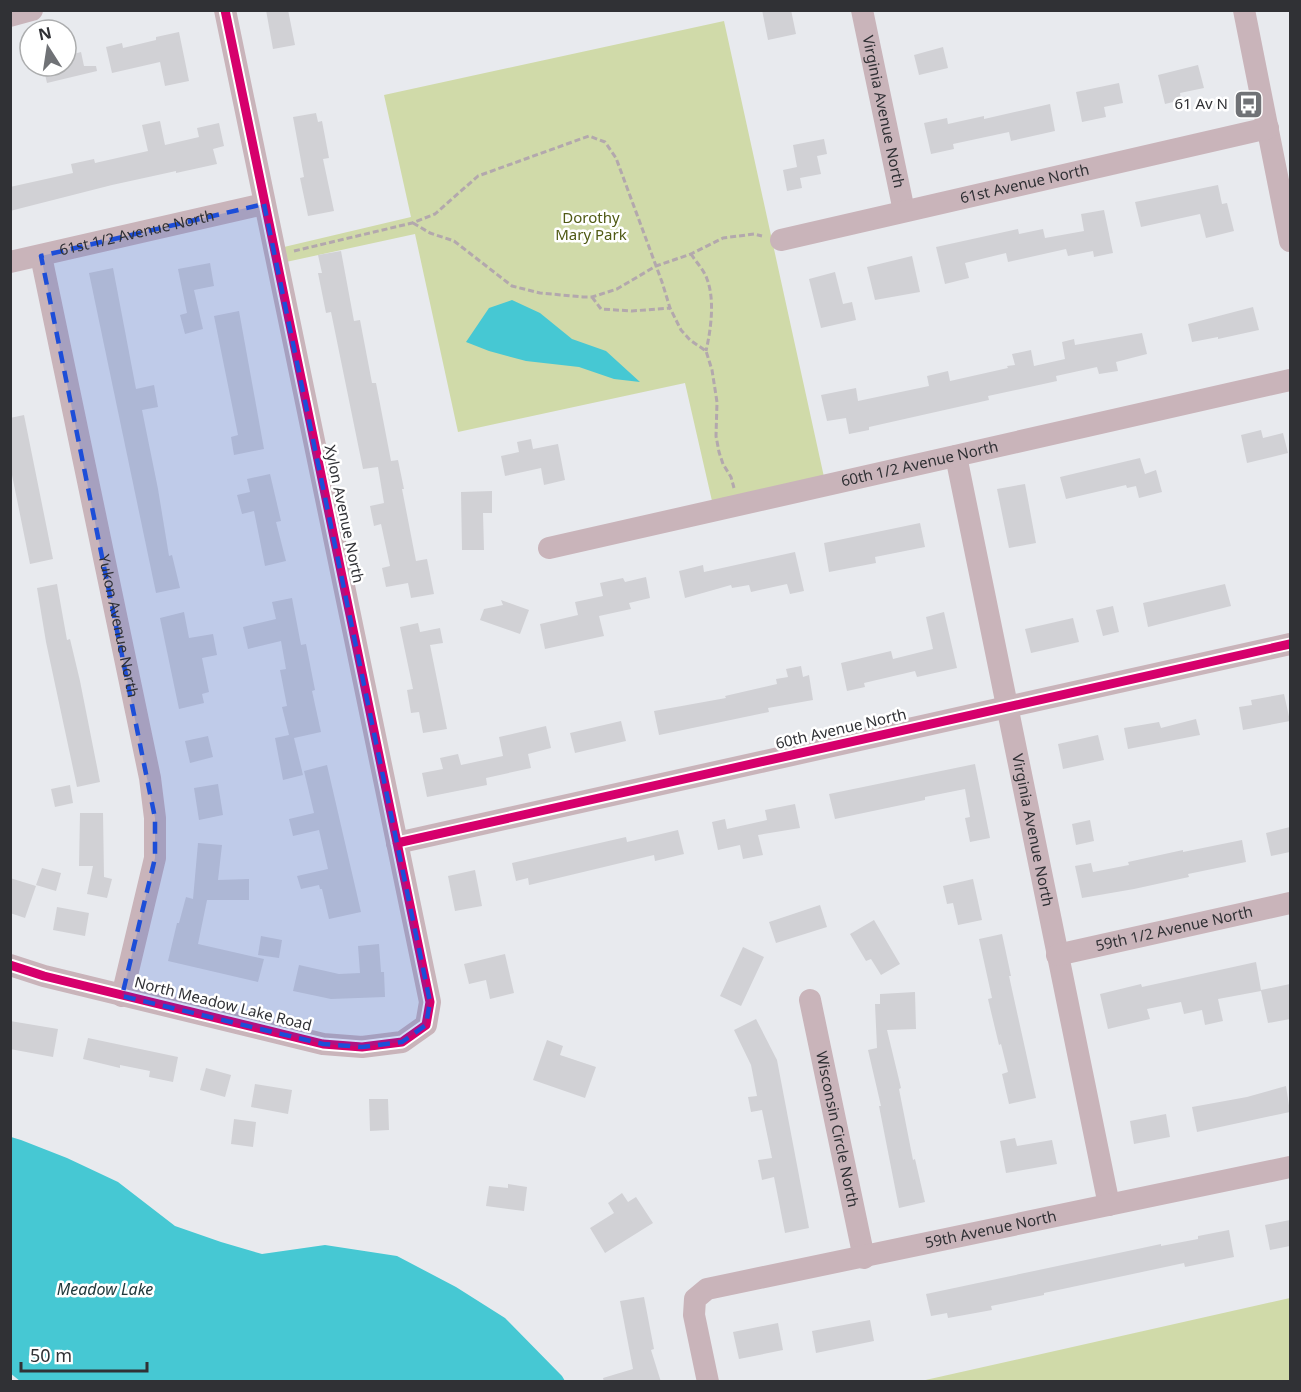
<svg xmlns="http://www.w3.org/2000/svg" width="1301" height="1392" font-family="'Noto Sans',sans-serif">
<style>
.green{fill:#d0daa9}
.water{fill:#46c8d3}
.building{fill:#d1d1d5}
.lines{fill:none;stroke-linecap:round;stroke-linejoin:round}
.path{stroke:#b3a8ad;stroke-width:3;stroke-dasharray:6 3;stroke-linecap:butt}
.minor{stroke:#c9b4ba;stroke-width:22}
.cycleway-casing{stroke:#fff;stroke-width:13}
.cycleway{stroke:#d6006c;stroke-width:9}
.marked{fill:#1d4ed8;fill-opacity:0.2;stroke:#1d4ed8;stroke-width:4.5;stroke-dasharray:12 8;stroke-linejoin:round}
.labels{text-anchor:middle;stroke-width:5;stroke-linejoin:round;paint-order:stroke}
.poi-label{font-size:15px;fill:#303135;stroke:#fff;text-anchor:end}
.street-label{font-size:15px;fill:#303135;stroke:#fff}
.park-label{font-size:15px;fill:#505a15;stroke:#fff}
.water-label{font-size:16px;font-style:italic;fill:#21393c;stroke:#fff}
</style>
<rect width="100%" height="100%" fill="#e8eaee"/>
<path class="green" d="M724,21L824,477L712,501L685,383L458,432L415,234L286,262L284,247L411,217L384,95Z
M1290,1298V1381H921Z"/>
<path class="water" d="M512,300L540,313L572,339L606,351L640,382L614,379L579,367L526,361L489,351L466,342L489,308Z
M11,1137L21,1140L67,1158L118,1182L175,1226L221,1242L262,1254L325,1245L397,1256L456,1287L505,1318L562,1376L565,1381H20L10,1373Z"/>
<path class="building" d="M266,10H288L295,45L273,49Z
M762,10H791L796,34L768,40Z
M179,32L189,81L165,86L160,62L112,73L106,47L122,43L123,48L156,40V37Z
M943,47L948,68L919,75L914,55Z
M81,52L84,66H96L97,71L47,83L43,66H66V56Z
M1198,65L1204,88L1180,93L1181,100L1165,104L1158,75Z
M1119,83L1123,103L1104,107L1106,117L1082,122L1076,92Z
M1050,104L1055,131L1011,141L1009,132L953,144L954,149L931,154L924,123L947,118L948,124L984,116V119Z
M316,113L318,122L322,121L329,158L323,159L334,211L308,216L300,178L304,177L293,117Z
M160,121L165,145L199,137L197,128L219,123L224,146L213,149L217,164L176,173V171L112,185L10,211V187L73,173L71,164L94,159L95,163L148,151L142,125Z
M824,139L827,154L817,156L821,174L800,178L802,188L787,191L783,170L797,167L793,145Z
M1218,185L1222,204L1227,203L1234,231L1206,238L1200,214L1141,227L1135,202Z
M1104,210L1113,253L1094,257L1093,251L1068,256L1066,249L1008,262L1006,253L965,263L969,278L945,284L936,247L1018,229L1019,234L1043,229L1045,238L1084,231L1081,214Z
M341,251L354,321L360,320L372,383H376L391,461L398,460L404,489H402L416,561L427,559L434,594L411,598L408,583L386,587L382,568L390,566L381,524L374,526L370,506L384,503L378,467L363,469L331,312L326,313L318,273H322L318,255Z
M912,256L920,292L875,300L867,267Z
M210,263L214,286L194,290L203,329L185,334L180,315L187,313L178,269Z
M113,268L136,389L154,385L158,407L142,410L158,489L169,556L172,555L180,588L156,593L89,273Z
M835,272L843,304L852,302L856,320L821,328L809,279Z
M1253,307L1259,330L1218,339V337L1192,342L1188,324Z
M239,311L264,449L234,455L231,437L238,435L214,316Z
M1142,333L1147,354L1116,362L1118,371L1099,374L1097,367L1056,376L1057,381L988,396L989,400L869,427V430L849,434L846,418L827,421L821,395L856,388L858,401L929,386L927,376L948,371L950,381L1008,368L1007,366L1015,365L1012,354L1031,350L1034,366L1065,359L1062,342L1074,339L1075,345Z
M24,415L53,559L30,564L10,465V418Z
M1261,430L1263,438L1283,433L1288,453L1247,463L1241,435Z
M531,439L533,449L558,444L565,480L544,485L541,468L505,476L501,456L519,452L517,442Z
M1140,458L1145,474L1156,470L1162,492L1139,498L1136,486L1127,488L1126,485L1066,499L1060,477Z
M270,474L281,521L276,522L286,561L265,566L254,511L242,514L237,495L250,492L247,479Z
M1025,484L1036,543L1009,548L997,489Z
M492,491V513H483L484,550H462L461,492Z
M920,523L925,547L875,557L876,563L829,572L824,543Z
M795,552L804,591L790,594L787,584L751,592L749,585L732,588L731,585L685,598L679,571L703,565L704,572Z
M646,577L650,598L629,603L631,609L599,616L604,636L545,649L540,624L578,615L575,602L603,596L600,583L623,578L625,582Z
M57,584L67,640L70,639L80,681L100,782L77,787L46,642L37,588Z
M1225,584L1231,606L1148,627L1143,603Z
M292,598L301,645L306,644L315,690L312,691L321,732L294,738L303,775L283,780L275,738L289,735L282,707L287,706L280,670L286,669L281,641L248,649L243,627L276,619L272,602Z
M501,600L529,610L520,634L480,620L484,609L503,605Z
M1113,606L1119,632L1103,636L1096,610Z
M184,612L189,638L213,634L217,655L202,658L209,692L202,694L204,703L179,709L160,618Z
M944,612L957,668L917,677L915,671L864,683L865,687L847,691L841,663L891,651L893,659L933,649L926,617Z
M1073,618L1079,642L1031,653L1025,629Z
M418,623L420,632L440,628L443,643L430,645L447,729L423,733L419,712L411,713L407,690L413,689L400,627Z
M801,666L803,677L809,675L813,700L768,708L769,712L659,735L654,711L726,698L725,696L777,684L776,679L788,677L786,669Z
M1284,694L1290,721L1243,730L1239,707L1252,705L1251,700Z
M1196,719L1200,735L1128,749L1124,728L1159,722L1161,728Z
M621,721L626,741L575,753L570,733Z
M546,726L551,748L528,754L531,768L486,778L487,785L427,797L422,773L443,769L440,758L458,754L461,765L503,756L499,737Z
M1098,735L1104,760L1063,769L1058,744Z
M208,736L213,757L190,763L185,741Z
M975,764L990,838L970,842L965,818L970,817L965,789L925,797V800L835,819L829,794Z
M327,765L361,912L329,919L322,889H320L319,885L301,889L297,876L328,869L319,830L293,836L289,819L314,813L304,771Z
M218,784L223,815L199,820L194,788Z
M70,785L73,803L55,807L51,789Z
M795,804L800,828L758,835L763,855L743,859L740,845L718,850L712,822L725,819L727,829L767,820L765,810Z
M80,813H103L104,877L112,879L107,898L87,894L93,866H79Z
M1090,820L1094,841L1076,845L1072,824Z
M1290,827V852L1271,856L1266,833Z
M678,830L684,854L655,861L654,855L529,885L528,878L516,881L512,863L626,837L627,842Z
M1242,840L1246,862L1188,874L1189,877L1134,889L1082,898L1075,866L1091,863L1093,872L1129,865L1128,862L1183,850V852Z
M198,843L222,845L218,880L249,879V900H207L198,944L264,959L258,982L168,961L177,923H179L186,897L193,899Z
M42,868L61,873L56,891L36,885Z
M475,870L482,906L455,911L448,876Z
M10,878L36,886L25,918L10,913Z
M973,879L982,920L958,925L953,903L947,904L943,886Z
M820,905L827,927L776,943L769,922Z
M57,907L89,913L85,936L53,930Z
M874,920L900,964L881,975L871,959L866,961L850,934Z
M1002,934L1011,976H1009L1036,1098L1009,1104L1002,1074L1008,1072L1001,1044L999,1045L988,999L992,998L979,939Z
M261,936L282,940L279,958L258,955Z
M379,944L381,972H384L385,997L331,999L293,991L299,965L339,974L360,973L358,946Z
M743,947L764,957L741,1006L720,996Z
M505,954L514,993L490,999L486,980L469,984L464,964Z
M1256,962L1261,990L1290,984V1019L1268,1023L1261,991L1218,999L1223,1021L1205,1025L1202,1010L1184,1014L1181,1002L1147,1009L1150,1019L1108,1029L1100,994L1141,984L1142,987Z
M915,992L916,1029L887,1030L901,1088L899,1089L913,1160L915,1159L925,1202L899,1208L879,1106H881L868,1050L877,1048L875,1004H880V994Z
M756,1019L777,1060L809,1228L785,1233L774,1177L762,1180L758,1160L772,1158L762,1110L751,1112L748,1097L757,1096L751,1065L734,1030Z
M10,1021L58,1029L53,1057L10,1049Z
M88,1038L178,1057L173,1082L149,1077L150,1071L120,1065V1068L83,1059Z
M547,1040L563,1046L560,1055L596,1067L585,1098L533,1080Z
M206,1068L231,1075L225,1097L200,1090Z
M255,1084L292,1090L288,1114L251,1107Z
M1286,1086L1290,1112L1197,1132L1192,1107L1247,1097Z
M369,1099H388L389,1130L370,1131Z
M1166,1114L1170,1137L1134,1144L1130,1121Z
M234,1119L256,1122L253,1147L231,1144Z
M1015,1138L1017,1146L1052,1140L1057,1164L1006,1173L1000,1141Z
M508,1184L527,1187L524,1211L486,1206L489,1186L508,1188Z
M622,1193L628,1202L636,1197L653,1223L605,1253L590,1228L614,1213L608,1203Z
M1290,1220V1246L1270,1250L1265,1225Z
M1229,1230L1234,1257L1185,1267L1184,1263L1044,1293V1295L991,1306L992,1310L948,1318L947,1313L931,1316L926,1294L1161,1244V1246L1198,1239V1236Z
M644,1297L654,1349L651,1350L661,1382H604L603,1378L633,1369L620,1301Z
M870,1320L874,1341L816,1353L812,1331Z
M778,1323L783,1350L739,1359L733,1332Z"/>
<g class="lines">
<path class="path" d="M413,223L430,233L454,241L512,286L540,293L583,297H592L617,289L656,266L691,254L723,238L754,234L762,236
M294,251L412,223L435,214L478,176L589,136L605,142L616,158L662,282L670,308L681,330L690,340L706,351L712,370L717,402L716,436L719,452L723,464L731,477L734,488
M691,254C696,262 704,270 707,279C715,300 711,329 706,351
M592,297L601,309L632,311L670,308"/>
<g class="minor">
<path id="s1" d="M862,10L904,211"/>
<path d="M1244,10L1290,241"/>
<path d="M10,16L32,10"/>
<path id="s2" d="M781,240L1268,128"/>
<path id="s3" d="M41,256L150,778L155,818V858L122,996"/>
<path id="s4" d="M10,262L264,204"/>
<path id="s5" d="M956,456L1109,1205"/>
<path id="s6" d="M549,548L1290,380"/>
<path d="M397,843L1290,644"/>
<path id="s7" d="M1057,955L1290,903"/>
<path d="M10,965L44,976L323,1044L362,1047L402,1042L426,1025L430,1002L225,10"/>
<path id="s8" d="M810,1000L864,1258"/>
<path id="s9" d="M708,1382L694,1315L695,1299L707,1289L1290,1167"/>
</g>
<defs>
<path id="cycleway" d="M397,843L1290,644
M10,965L44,976L323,1044L362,1047L402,1042L426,1025L430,1002L225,10"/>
</defs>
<use href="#cycleway" class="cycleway-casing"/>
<use href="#cycleway" class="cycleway"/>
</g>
<path class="marked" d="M264,204L430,1002L426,1025L402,1042L362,1047L323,1044L122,996L155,858V818L41,256Z"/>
<defs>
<symbol id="bus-square" viewBox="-11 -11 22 22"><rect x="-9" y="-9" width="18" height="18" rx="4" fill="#707276" stroke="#fff"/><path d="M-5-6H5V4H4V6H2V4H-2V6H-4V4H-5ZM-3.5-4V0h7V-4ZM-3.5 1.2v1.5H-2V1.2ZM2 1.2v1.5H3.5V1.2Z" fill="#fff"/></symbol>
</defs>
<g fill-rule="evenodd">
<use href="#bus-square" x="1232" y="88" width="33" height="33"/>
</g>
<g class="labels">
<g class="poi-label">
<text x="1228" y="109">61 Av N</text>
</g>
<g class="street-label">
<text dy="5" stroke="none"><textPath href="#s1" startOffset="104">Virginia Avenue North</textPath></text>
<text dy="5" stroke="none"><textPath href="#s2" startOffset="250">61st Avenue North</textPath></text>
<text dy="5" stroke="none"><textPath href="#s4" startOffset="130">61st 1/2 Avenue North</textPath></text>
<text dy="5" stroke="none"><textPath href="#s6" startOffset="380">60th 1/2 Avenue North</textPath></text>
<text transform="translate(344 514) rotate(78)" y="5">Xylon Avenue North</text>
<text dy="5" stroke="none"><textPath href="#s3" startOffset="378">Yukon Avenue North</textPath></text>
<text transform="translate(841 729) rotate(-13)" y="5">60th Avenue North</text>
<text dy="5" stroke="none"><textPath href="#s5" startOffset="382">Virginia Avenue North</textPath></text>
<text dy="5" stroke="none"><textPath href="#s7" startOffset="120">59th 1/2 Avenue North</textPath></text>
<text transform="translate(223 1004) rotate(14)" y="5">North Meadow Lake Road</text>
<text dy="5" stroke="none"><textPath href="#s8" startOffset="132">Wisconsin Circle North</textPath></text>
<text dy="5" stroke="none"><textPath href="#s9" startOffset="390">59th Avenue North</textPath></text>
</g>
<g class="park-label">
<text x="591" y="223">Dorothy<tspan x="591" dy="17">Mary Park</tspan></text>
</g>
<g class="water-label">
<text x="105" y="1295">Meadow Lake</text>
</g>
</g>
<rect width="1301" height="1392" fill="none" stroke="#303135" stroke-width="24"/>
<g transform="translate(48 48) rotate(348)"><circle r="28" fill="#ffffff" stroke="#acadae" stroke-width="1.5"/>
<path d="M0-4.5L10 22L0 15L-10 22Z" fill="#707276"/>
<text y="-9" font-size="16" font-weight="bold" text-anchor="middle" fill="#303135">N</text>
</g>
<path d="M21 1362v9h126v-9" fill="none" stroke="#303135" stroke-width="3"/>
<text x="30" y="1362" font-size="18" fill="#303135" stroke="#ffffff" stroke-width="4.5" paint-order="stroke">50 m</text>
</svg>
